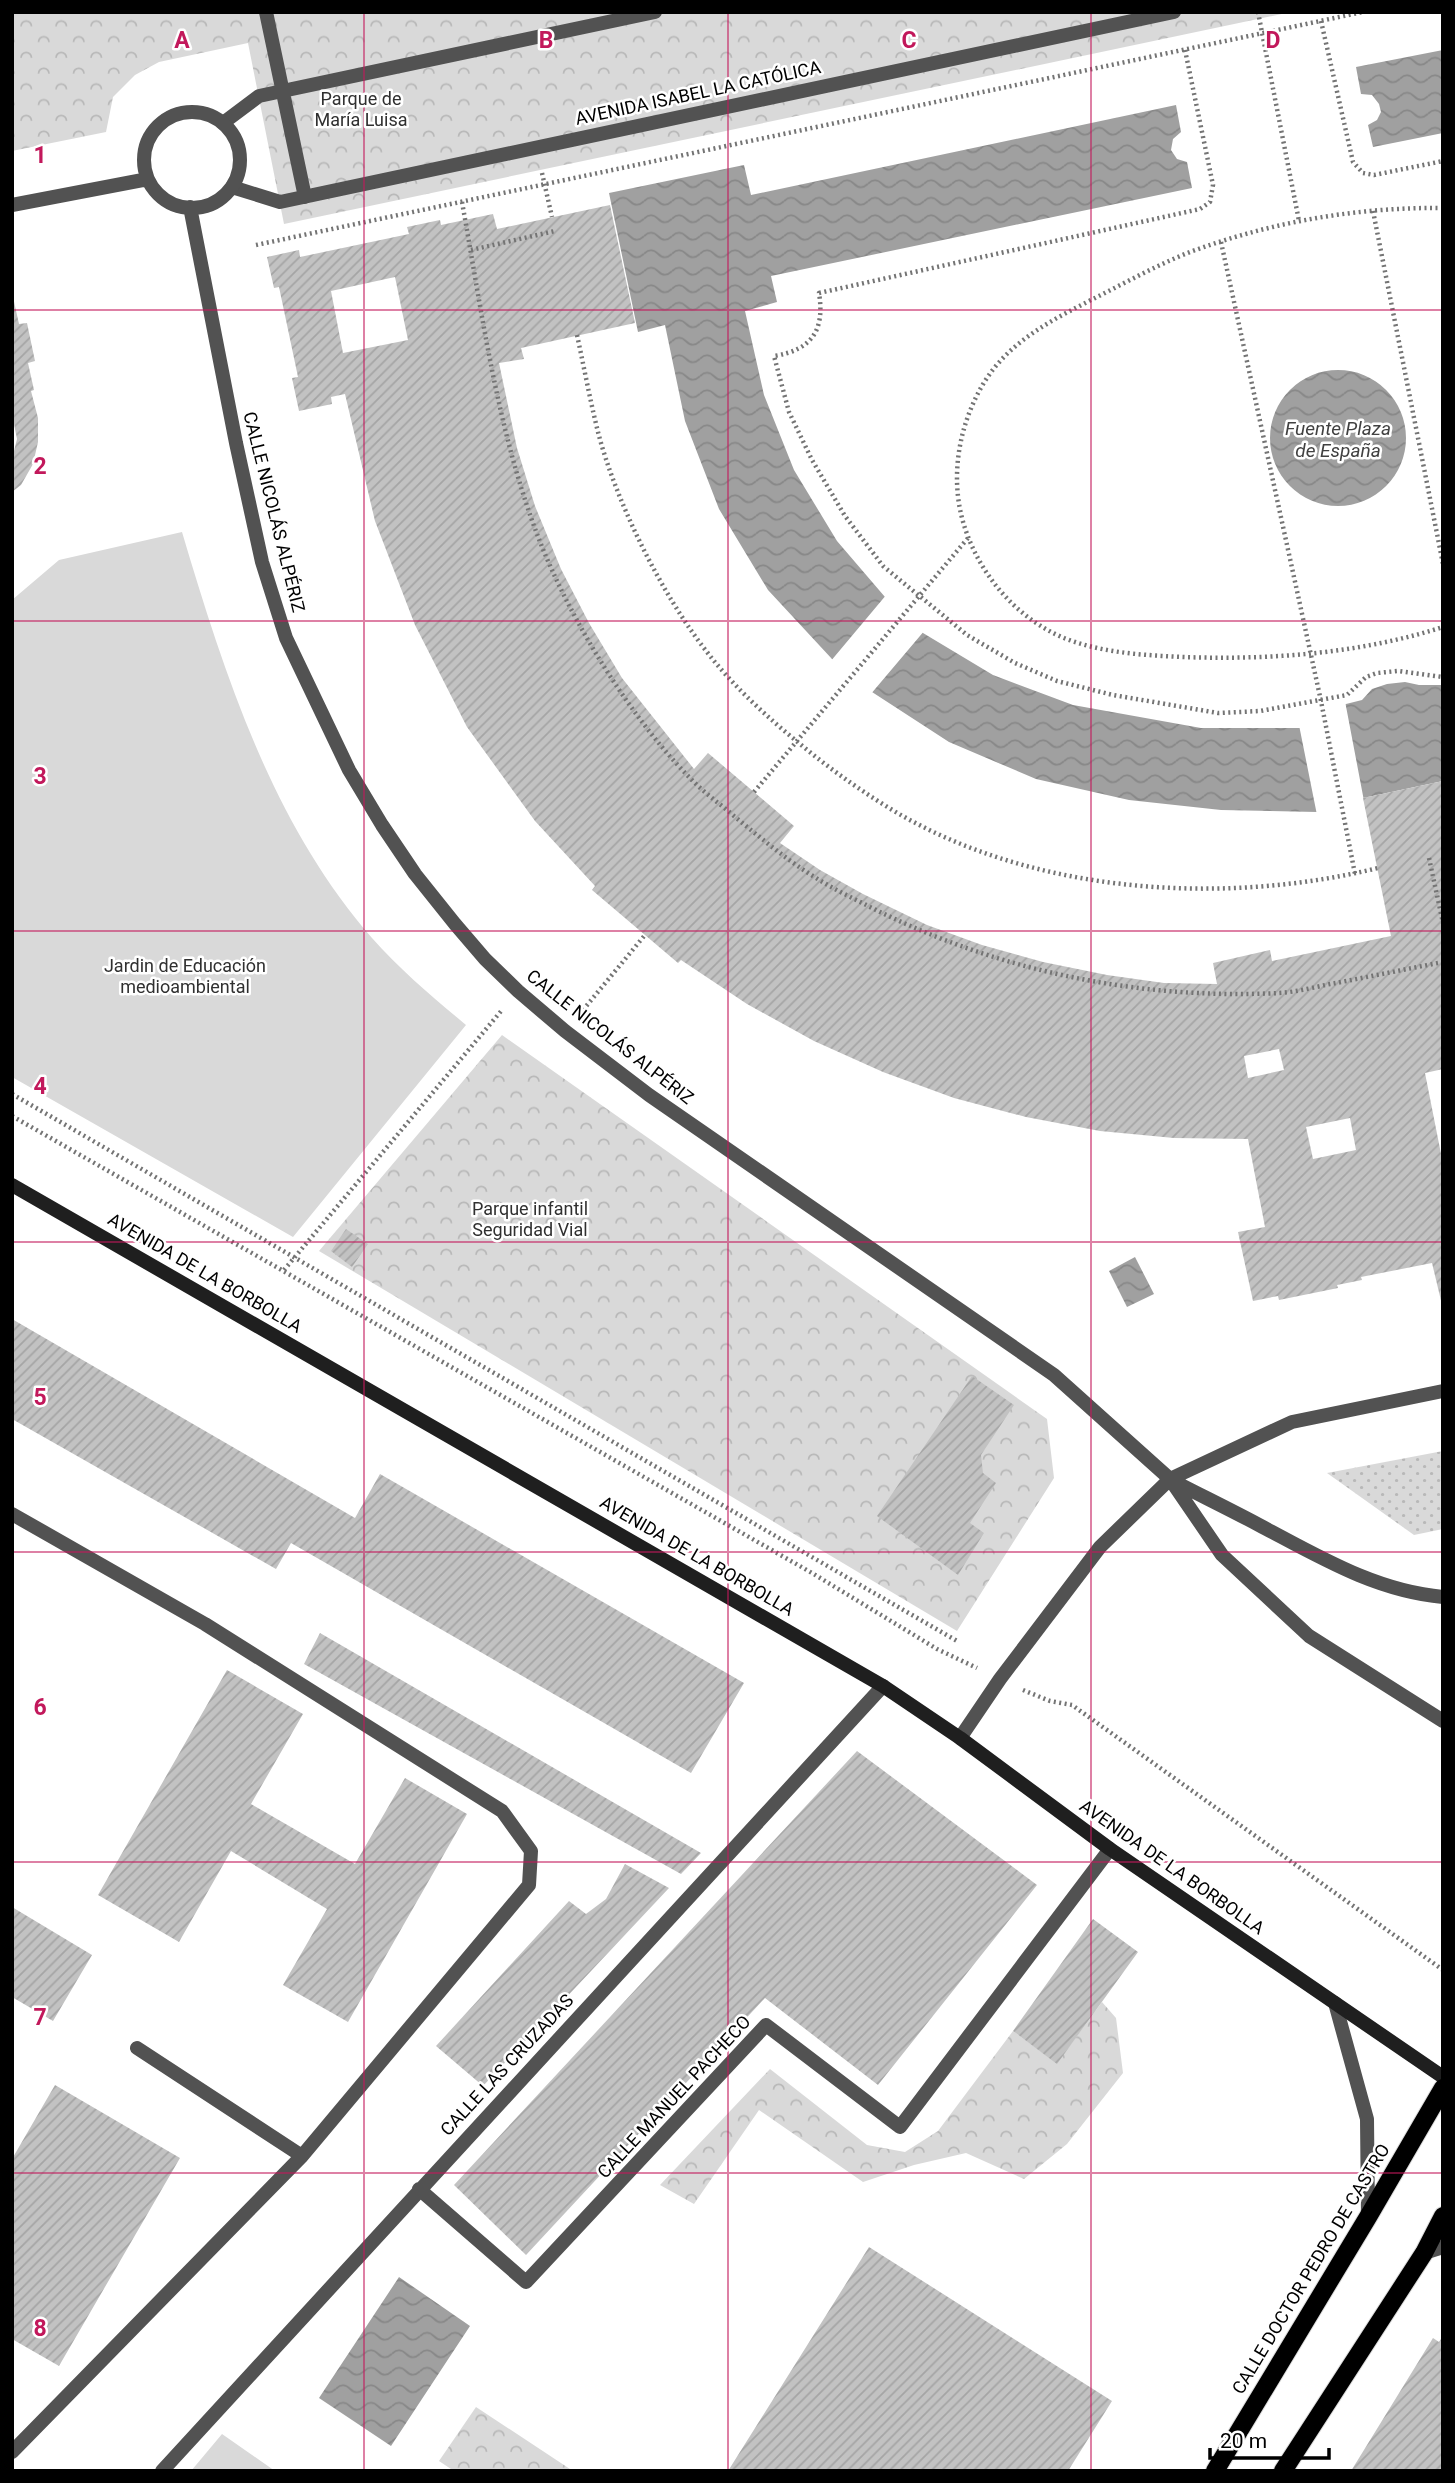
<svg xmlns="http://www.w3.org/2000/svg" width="1455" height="2483" font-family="Roboto,sans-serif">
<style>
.grass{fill:url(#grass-dots)}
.forest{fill:url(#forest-crowns)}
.garden{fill:#d9d9d9}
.water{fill:url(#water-waves)}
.pier{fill:#fff}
.building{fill:url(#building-hatch);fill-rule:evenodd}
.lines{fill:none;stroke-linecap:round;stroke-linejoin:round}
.primary-casing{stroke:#dbdbdb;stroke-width:20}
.path{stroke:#747474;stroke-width:4.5;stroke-dasharray:2 3.5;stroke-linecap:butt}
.service{stroke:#525252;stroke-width:14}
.pedestrian{stroke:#525252;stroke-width:14}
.minor{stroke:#525252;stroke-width:14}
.secondary{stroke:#1f1f1f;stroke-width:14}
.primary{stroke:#000;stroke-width:18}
.grid{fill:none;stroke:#c2185b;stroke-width:2;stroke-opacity:0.55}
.labels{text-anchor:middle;stroke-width:5;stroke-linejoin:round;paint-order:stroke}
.street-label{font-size:18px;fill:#000;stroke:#fff}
.park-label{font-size:18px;fill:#303030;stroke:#fff}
.water-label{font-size:19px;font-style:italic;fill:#414141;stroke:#fff}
.grid-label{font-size:23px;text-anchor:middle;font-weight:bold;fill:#c2185b;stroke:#fff;stroke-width:5;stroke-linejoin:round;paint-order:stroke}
</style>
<defs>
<pattern id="grass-dots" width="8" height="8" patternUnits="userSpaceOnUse" patternTransform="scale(1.75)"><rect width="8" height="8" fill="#d9d9d9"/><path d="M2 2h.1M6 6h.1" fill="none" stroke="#b8b8b8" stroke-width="1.8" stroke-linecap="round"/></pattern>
<pattern id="forest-crowns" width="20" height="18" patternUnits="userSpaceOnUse" patternTransform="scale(1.75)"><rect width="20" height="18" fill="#d9d9d9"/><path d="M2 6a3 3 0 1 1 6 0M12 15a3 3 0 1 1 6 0" fill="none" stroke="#b8b8b8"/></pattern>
<pattern id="water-waves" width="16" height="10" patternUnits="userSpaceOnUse" patternTransform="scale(1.75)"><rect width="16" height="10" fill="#a0a0a0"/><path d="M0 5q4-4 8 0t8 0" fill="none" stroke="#888"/></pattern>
<pattern id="building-hatch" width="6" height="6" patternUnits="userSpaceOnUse" patternTransform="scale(1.75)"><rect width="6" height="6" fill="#c2c2c2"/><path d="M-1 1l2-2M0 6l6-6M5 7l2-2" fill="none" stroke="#a5a5a5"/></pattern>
</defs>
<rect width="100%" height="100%" fill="#fff"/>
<path class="grass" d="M1443,1451V1529L1414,1535L1327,1473Z"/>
<path class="forest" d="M12,12H1291L284,224L248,43L159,62L135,75L113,97L106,132L12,151Z
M502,1035L1047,1419L1054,1478L957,1631L319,1251Z
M1102,2002L1116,2018L1123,2073L1067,2144L1024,2179L966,2153L914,2165L863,2182L759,2110L694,2204L660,2185L770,2069L867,2145L905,2152L938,2131L1013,2031L1057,2063Z
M476,2407L573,2471H454L439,2461Z"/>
<path class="garden" d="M182,532C225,676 272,823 372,938C400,970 434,998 466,1025L293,1237L12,1077V600L59,560Z
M222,2434L275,2471H191Z"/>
<path class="water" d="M1443,50V133L1373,147L1368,125L1377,120L1381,112L1379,104L1372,95L1361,94L1356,67Z
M1176,105L1181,132L1173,139L1171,150L1177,159L1187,162L1192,188L771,276L777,302L745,311L764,395L794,470L837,541L885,597L923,633L993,675L1073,705L1201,728H1300L1346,704L1362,700L1372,689L1387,684L1405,682L1419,685H1443V781L1363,798L1317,812L1221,810L1129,800L1036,779L949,742L872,692L832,659L768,590L719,509L685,421L665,325L638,332L609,193L744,165L751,195Z
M1270 438a68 68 0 1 1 136 0a68 68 0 1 1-136 0Z
M1135,1257L1154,1294L1127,1307L1109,1271Z
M399,2277L470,2326L391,2446L319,2398Z"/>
<path class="pier" d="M887,594L925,630L870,695L830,662Z
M1345,701L1364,801L1317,815L1299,725Z"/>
<path class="building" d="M610,205L635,323L521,348L524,359L499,363L517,448L535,506L561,569L589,623L622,678L694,769L708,753L794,826L780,843L820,870L863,894L927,925L982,945L1043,962L1107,975L1164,983L1217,984L1213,963L1270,950L1272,961L1391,936L1363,798L1443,781V1069L1425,1073L1443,1164V1309L1432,1263L1361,1277L1362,1280L1337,1285L1338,1288L1279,1300L1278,1296L1253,1301L1238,1232L1265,1227L1248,1139L1174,1138L1100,1131L1026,1117L954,1098L883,1072L814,1041L747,1004L681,960L678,963L592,890L595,886L535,821L467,727L415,625L375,521L345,394L331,397L332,404L299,411L292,378L298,377L279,287L274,288L267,257L299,250L300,257L409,234L407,227L440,220L441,225L493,214L497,229ZM395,277L408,340L343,353L331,291ZM1279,1049L1284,1070L1248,1078L1244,1056ZM1350,1118L1356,1150L1313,1159L1306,1127Z
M13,297L19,324L27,323L35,361L28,363L34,390L31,391L38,418V442L33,464L21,485L12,492V459L17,439L12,414Z
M346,1229L368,1244L352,1267L331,1251Z
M12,1319L355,1518L380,1474L744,1683L691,1773L291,1543L276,1569L12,1419Z
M972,1376L1014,1405L981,1455L983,1473L996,1483L970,1523L984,1533L958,1575L877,1516Z
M320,1633L701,1853L681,1874L304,1664Z
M227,1670L303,1714L251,1804L355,1864L405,1778L467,1814L348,2022L283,1985L327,1909L231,1851L179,1942L98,1895Z
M857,1751L1037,1885L878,2085L765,1998L526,2255L454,2185Z
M625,1864L669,1888L483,2086L436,2046L569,1901L586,1914L606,1899Z
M12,1907L92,1955L53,2021L12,1997Z
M1093,1919L1138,1952L1057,2064L1013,2031Z
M55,2085L180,2158L59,2366L12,2339V2159Z
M869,2247L1112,2401L1068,2471H728Z
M1443,2336V2471H1351L1433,2338L1439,2342Z"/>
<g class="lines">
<defs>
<path id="primary" d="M1215,2471L1368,2217L1443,2088
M1283,2471L1424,2253L1443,2216"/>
</defs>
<use href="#primary" class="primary-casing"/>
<path class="path" d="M1258,12L1299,221
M1321,21L1353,162L1363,173L1374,175L1443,161
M1185,50L1213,185L1210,202L1200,209L819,293C825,330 812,350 774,356L789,412L812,460L845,516L883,566L967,635L1015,663L1057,681L1113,695L1218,713L1260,711L1347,695L1366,677L1377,673L1398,671L1443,677
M542,173L552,217
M462,202C482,313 497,428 537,534C568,616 628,715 690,778C703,792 719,803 734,816C762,839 789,862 821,881C837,891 855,899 872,908C998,971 1139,1000 1279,993C1298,992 1318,986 1336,983C1372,976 1407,969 1443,962
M1443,208C1357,207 1271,222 1190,252C1157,265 1125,283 1093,299C1052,320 1010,341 985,381C959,423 949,477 964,525C979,574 1016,618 1064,638C1102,653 1142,655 1182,657C1270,660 1358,654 1443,627
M1373,211L1443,564
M1221,242L1321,701L1355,874
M256,245L1363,12
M471,250L555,231
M577,335C584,367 590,400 598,432C616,502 662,595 707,652C733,686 767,717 800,744C830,769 861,791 894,811C1034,894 1222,906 1378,868
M754,792L968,538
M1429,858L1443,923
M583,1010L645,935
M12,1094L957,1641
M12,1116L812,1573L937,1649L977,1668
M284,1270L502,1010
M1023,1690L1050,1701L1072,1705L1443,1970"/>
<path class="service" d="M12,1514L205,1624L502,1811L531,1851L529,1885L302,2156L137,2048
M12,2452L302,2156"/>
<path class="pedestrian" d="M266,12L305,197
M223,123L259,96L655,12
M232,187L280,202L1174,12"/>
<path class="minor" d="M144 160a48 48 0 1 1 96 0a48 48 0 1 1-96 0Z
M12,205L148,179
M190,207L236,443L262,562L286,638L349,770L382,825L415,874L455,924L485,959L518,991L565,1031L649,1095L1054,1375L1170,1479L1222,1555L1309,1636L1443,1721
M1173,1481C1202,1496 1231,1510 1259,1525C1318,1556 1375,1591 1443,1597
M960,1738L1000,1679L1100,1547L1170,1479L1292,1422L1443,1391
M1335,2003L1367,2119L1368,2217
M419,2189L526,2282L766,2025L900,2127L1110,1849
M1424,2253L1443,2247
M162,2471L883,1686"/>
<path class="secondary" d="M12,1185L883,1686L960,1738L1110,1849L1443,2077"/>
<use href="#primary" class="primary"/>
</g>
<path class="grid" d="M364,12V2471M728,12V2471M1091,12V2471M12,310H1443M12,621H1443M12,931H1443M12,1242H1443M12,1552H1443M12,1862H1443M12,2173H1443"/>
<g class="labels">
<g class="street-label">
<text transform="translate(698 93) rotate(-12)" y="6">AVENIDA ISABEL LA CATÓLICA</text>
<text transform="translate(274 512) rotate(76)" y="6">CALLE NICOLÁS ALPÉRIZ</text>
<text transform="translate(610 1037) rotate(38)" y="6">CALLE NICOLÁS ALPÉRIZ</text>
<text transform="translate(205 1273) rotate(30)" y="6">AVENIDA DE LA BORBOLLA</text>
<text transform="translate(697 1556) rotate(30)" y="6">AVENIDA DE LA BORBOLLA</text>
<text transform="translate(1172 1867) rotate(35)" y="6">AVENIDA DE LA BORBOLLA</text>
<text transform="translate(507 2065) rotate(-47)" y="6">CALLE LAS CRUZADAS</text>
<text transform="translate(674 2097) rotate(-47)" y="6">CALLE MANUEL PACHECO</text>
<text transform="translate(1311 2269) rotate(-59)" y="6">CALLE DOCTOR PEDRO DE CASTRO</text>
</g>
<g class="park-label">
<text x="361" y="105">Parque de<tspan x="361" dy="21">María Luisa</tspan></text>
<text x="185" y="972">Jardin de Educación<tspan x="185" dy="21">medioambiental</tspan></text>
<text x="530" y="1215">Parque infantil<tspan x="530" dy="21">Seguridad Vial</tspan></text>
</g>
<g class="water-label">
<text x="1338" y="435">Fuente Plaza<tspan x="1338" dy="22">de España</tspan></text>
</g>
</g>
<g class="grid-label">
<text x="182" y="48">A</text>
<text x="546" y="48">B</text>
<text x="909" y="48">C</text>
<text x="1273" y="48">D</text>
<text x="40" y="163">1</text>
<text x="40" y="474">2</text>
<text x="40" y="784">3</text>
<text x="40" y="1094">4</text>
<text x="40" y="1405">5</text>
<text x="40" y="1715">6</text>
<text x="40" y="2025">7</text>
<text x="40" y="2336">8</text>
</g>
<rect width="1455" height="2483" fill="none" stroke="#000000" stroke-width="28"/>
<path d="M1210 2448v10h119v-10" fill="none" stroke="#000000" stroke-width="3.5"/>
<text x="1220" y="2448" font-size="21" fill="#000000" stroke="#ffffff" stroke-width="5" paint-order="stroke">20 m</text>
</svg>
